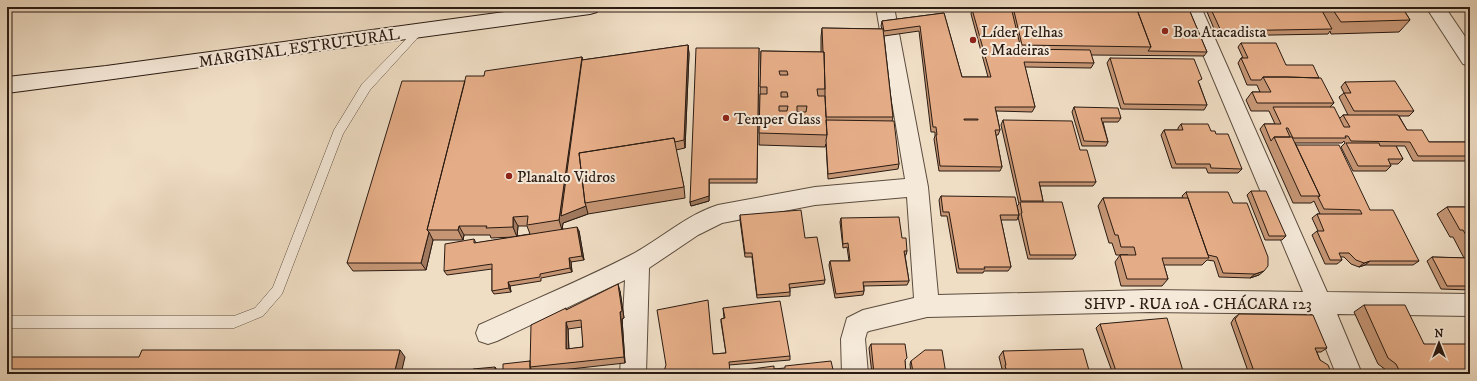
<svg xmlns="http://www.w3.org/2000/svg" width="1477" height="381" font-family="'IM FELL DW Pica',serif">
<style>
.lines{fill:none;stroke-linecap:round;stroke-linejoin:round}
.service-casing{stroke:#5b4c3e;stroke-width:1}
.minor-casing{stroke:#5b4c3e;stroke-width:2}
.tertiary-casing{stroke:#5b4c3e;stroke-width:2}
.secondary-casing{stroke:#2a1b12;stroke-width:2}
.service{fill:#f5e9d9;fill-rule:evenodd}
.minor{fill:#f5e9d9;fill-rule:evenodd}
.tertiary{fill:#f5e9d9;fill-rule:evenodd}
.secondary{fill:#f5e9d9;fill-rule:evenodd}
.wall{fill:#c59574;stroke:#2a1b12;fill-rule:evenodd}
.shaded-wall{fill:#a0795e;stroke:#2a1b12}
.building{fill:#e5ad87;stroke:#2a1b12;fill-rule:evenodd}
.poi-dot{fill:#8f2418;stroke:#f5e9d9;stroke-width:1.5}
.labels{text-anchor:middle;stroke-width:4;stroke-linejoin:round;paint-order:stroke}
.poi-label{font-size:16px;fill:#2a1b12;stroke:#f5e9d9;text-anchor:start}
.street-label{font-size:16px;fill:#2a1b12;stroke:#f5e9d9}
</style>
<rect width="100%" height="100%" fill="#efddc4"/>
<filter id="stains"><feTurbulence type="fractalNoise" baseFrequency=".005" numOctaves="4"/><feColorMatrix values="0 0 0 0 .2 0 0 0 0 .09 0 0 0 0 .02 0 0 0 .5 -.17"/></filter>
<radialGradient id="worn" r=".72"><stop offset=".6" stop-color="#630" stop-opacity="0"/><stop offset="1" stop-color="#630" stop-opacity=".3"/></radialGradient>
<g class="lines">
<defs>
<path id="service" d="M419,28L422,29L424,31L422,33L370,90L343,134L282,294L263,316L234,328H7V316H234L255,308L273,287L334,130L362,84L416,29Z"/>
<path id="minor" d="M876,7H894L928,187L938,295L1150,290L1303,292L1183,7H1201L1327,292L1470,294V316L1337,314L1362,374H1336L1312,314L1150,312L927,317L869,331L867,332L865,339L868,374H842L841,339L847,318L863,310L914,298L907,197L815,205L722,223L698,235L649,268L646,374H620L625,280L497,341L488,344L479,341L476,333L479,325C529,302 580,281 629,256C660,240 684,216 718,205L815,187L905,179Z"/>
<path id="tertiary" d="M1426,7H1445L1470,44V66L1463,64Z"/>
<path id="secondary" d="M541,7H599L597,12L590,14L106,80L7,93V77L106,66Z"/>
</defs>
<use href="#service" class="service-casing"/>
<use href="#minor" class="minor-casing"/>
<use href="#tertiary" class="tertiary-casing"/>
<use href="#secondary" class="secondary-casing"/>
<use href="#service" class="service"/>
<use href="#minor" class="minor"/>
<use href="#tertiary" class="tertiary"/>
<use href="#secondary" class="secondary"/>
</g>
<path class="wall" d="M985,7H1188L1207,52L1204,56L1091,55L1094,63L1091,68L1025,67L1035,107L1032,112L996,111L1000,130L998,135H996L1002,167L1000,171H939L934,139L935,136V132H931L919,31L884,36L893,117L892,121L899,164L898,169L828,179L826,144L825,147L759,145L761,51L821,52V37L822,28L882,29L881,26L882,21L944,13L962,77H988L971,14L972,9Z
M1205,7H1402L1410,20L1399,32L1331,34L1330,31L1328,34L1217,36Z
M1241,43L1286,65L1319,78L1334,103L1330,107L1340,118L1343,115H1348L1339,97L1344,93L1341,87L1345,82L1414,111L1409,116H1399L1407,130L1429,142H1470V161H1413L1405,146H1396L1403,159L1398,164H1390L1391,166L1386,171H1353L1341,147L1345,143L1344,141L1342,143H1295L1296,145L1370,210L1419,261L1413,265H1365L1359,267L1351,264L1344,257H1340L1342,260L1337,264H1325L1312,235L1317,231H1318L1312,218L1317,214H1320L1314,201L1311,203H1293L1260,129L1264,124H1275L1269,111H1251L1246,100L1252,92H1260L1257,85H1247L1238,63L1241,58H1243L1238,47Z
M688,45L689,54L685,148L676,150L684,187L685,198L588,214L563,223L562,229L579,231L584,260L571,262L572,272L541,278V281L510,286L511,292L494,294L492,291V269L447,275L444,271L474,239L476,243L515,237L491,238L490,235H464L463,240H433L426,270L353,271L347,263L465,81L484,76L582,57V60ZM518,226H527L530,234L517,236Z
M759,48L757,183H709V201L691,206L690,202Z
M1110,58L1199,83L1207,105L1204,110L1121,109L1107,63Z
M1074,107L1121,118L1118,122H1103L1108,142L1106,146H1082L1072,112Z
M1003,120L1080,150L1096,182L1093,186H1040L1043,201V202L1076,255L1073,259H1028L1018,217L1019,215L1017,206L1019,204L1001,125Z
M1181,124L1211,131L1216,134L1242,169L1238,173H1208L1206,168H1172L1161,135L1164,130H1178V128Z
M1251,191L1286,236L1282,240H1265L1247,195Z
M1186,192L1233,203L1259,275L1250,278L1219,277L1214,261L1207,260L1202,265H1164L1168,279L1162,286H1121L1115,262L1120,255H1128H1116L1112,243H1109L1098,206L1103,198H1183L1182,196Z
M941,196L1019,215L1017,220H1001L1011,267L1008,271H984L983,273H957L947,216H941L939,200Z
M1447,207H1470V290L1441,289L1427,261L1432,257L1464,258L1453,237H1450L1437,214Z
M740,215L805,238L825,280L824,284L790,288V296L757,298L752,257H745L740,220Z
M841,218L902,238L907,251L906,255H905L909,281L907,285L864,286V291L863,295L835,298L829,265L830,261H849L847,247L843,248L840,222Z
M620,291L624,318L622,319L625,363L534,373L532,371V374H473L497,370V374L503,373L530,361L566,310ZM582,327L583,347L569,349L568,329Z
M1364,305L1424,344L1470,374H1387L1386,370L1378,364L1354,312Z
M723,308L790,356V360L729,365L730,372L774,369L834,374L715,373L663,374L713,354L726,353L721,322V319L724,318Z
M1239,314L1327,348L1321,352H1317L1320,360L1332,374H1249L1231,323L1234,318Z
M1100,324L1183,371L1179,374H1113L1096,328Z
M871,344L905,361V362L906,374H872L869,348Z
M1003,351L1090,374H1001L1000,371L1002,369L999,357Z
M911,361L946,374H911L910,364Z"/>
<path class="shaded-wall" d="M688,45L689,54L685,148L684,140Z
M582,57L584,68L564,214L586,206L588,214L563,223L562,230L559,220Z
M709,179V201L691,206L690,202Z
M513,217L518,226L517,237L513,227Z
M459,226L464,235L463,240L458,230Z
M577,227L579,231L584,260L582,256Z
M429,232L433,240L426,270L421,263Z
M569,258L571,262L572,272L570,268Z
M1370,261L1365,265L1359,267L1364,263Z
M1264,271L1259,275L1250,278L1255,274Z
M508,282L510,286L511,292L509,288Z
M618,284L620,291L624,318L622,319L625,363L624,357Z
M566,322L568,329L569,355L566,349Z
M400,350L405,357L401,374H394Z
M495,367L497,370V374H495Z
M530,367L532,371V374H530Z"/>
<path class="building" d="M985,7H1011L1021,49L1090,50L1094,63L1024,62L1035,107H995L1000,130H995L1002,167L940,166L936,135H937L936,127H933L920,26L884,31L882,21L944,13L962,77H991L972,9ZM964,119H978V120H964Z
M1013,7H1136L1151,47L1022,45Z
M1136,7H1188L1207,52L1148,51L1151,47Z
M1210,7H1320L1332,29L1221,31Z
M1331,7H1402L1410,20L1341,22Z
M822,28L883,29L893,117H826L825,96V89L824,52H823Z
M1241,43H1276L1286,65H1313L1319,78L1287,77H1263L1261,80H1251L1241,58H1248Z
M688,45L684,140L675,142L674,138L579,153L585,203L586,206L561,216L582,60Z
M696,48H759L757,179H709V196L690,202Z
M761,51L824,52L825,89H817L818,96H825L827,135L759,133L760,94H767V87H760ZM779,71H787L788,75H780ZM781,92H787L788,97H781ZM779,106H788L787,111H779ZM797,106H807L806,112H797Z
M582,57L559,220L527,225L528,216L513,217V227L486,228L487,226H459L458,230H427L466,76H484L485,71Z
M1110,58L1194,59L1202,79L1198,81L1207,105L1124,104Z
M1263,77H1287L1321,78L1334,103H1257L1252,92H1271Z
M402,81H465L427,230L429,232L421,263H347Z
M1395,81L1414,111H1354L1344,93H1351L1345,82Z
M1074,107L1118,108L1121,118H1101L1108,142L1084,141Z
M1273,107H1334L1344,127H1350L1343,115H1398L1407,130H1422L1429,142H1470V156H1418L1410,142L1351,141L1348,136H1345L1346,138H1293L1288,128H1286L1290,137H1274L1271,141L1264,124H1281Z
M826,120L894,121L899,164L828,174L826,140L827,135Z
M1003,120L1072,121L1080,150H1087L1096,182H1039L1043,201H1021Z
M1181,124H1208L1211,131H1215L1216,134H1228L1242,169L1211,168L1210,164H1176L1164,130H1183Z
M1274,137H1292L1320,196H1301Z
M674,138L684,187L585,203L579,153Z
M1346,143H1379L1380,146H1396L1403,159H1388L1391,166H1358Z
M1296,145H1339L1370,210H1393L1419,261H1370L1364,263L1356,260L1349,253H1339L1342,260H1330L1317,231H1324L1317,214H1362L1360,210L1324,209L1318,197L1320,196Z
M1251,191H1266L1286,236H1269Z
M1186,192H1228L1233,203H1247L1268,257V266L1264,271L1255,274L1223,273L1217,257L1208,255Z
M941,196L1015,197L1019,215H1000L1011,267H984L985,269H959L949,212H943Z
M1103,198H1188L1209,258H1162L1168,279H1127L1120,255H1136L1134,247H1121L1118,235H1115Z
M1020,202H1062L1076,255H1030L1021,213H1022Z
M1447,207H1470V242L1463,230H1460Z
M801,210L805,238L817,237L825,280L789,284L790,292L757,295L752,253H745L740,215Z
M899,217L902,238H906L907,251H904L909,281L863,282L864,291L836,294L830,261H850L848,243L843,244L841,218Z
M577,227L582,256L569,258L570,268L540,274V277L508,282L509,288L492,291V264L444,271L445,244L474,239V243Z
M1432,257L1470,258V286H1447Z
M618,284L622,311L620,312L624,357L530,367L531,325L566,308V310ZM581,320L583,347L566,349V322Z
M708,300L713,354L726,353L721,319L725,318L723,308L780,301L790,356L729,362L730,372L774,366V369L785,368V366L831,361L834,374H715V370H709L710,374H663L666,365L657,310Z
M1364,305H1405L1424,344H1469L1470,347V374H1401L1396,364L1388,358Z
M1239,314L1313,315L1327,348H1315L1320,360L1328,365L1332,374H1255L1235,319Z
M1167,318L1183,371L1167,373L1165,371L1133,374H1117L1100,324Z
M871,344H905L907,358L905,360L906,374H874Z
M1083,349L1090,374H1007L1005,365H1006L1003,351Z
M142,350H400L394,374H7V357H139Z
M925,350H942L946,374H911L913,372L911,361Z
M530,361V374H473V369L495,367V374L503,373V364Z"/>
<g class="poi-dot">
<circle cx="1165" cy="31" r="4"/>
<circle cx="973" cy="40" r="4"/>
<circle cx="726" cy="118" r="4"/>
<circle cx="509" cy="176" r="4"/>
</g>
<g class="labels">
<g class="poi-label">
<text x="981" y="37">Líder Telhas<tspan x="981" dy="18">e Madeiras</tspan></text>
<text x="1173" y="37">Boa Atacadista</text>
<text x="734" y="124">Temper Glass</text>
<text x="517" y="182">Planalto Vidros</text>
</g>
<g class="street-label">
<text transform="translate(299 47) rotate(-8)" y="6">MARGINAL ESTRUTURAL</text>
<text x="1198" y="309">SHVP - RUA 10A - CHÁCARA 123</text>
</g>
</g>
<rect width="1477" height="381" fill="none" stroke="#efddc4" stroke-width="24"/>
<rect x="8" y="8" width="1461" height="365" fill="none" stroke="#2a1b12" stroke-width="2"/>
<rect x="12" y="12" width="1453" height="357" fill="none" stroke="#2a1b12"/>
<g transform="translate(1439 343)" stroke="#f5e9d9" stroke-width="3" paint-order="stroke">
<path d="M0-3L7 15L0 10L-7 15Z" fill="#2a1b12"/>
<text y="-6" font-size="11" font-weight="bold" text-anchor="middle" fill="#2a1b12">N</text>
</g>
<rect width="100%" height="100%" filter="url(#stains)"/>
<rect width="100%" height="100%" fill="url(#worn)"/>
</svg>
